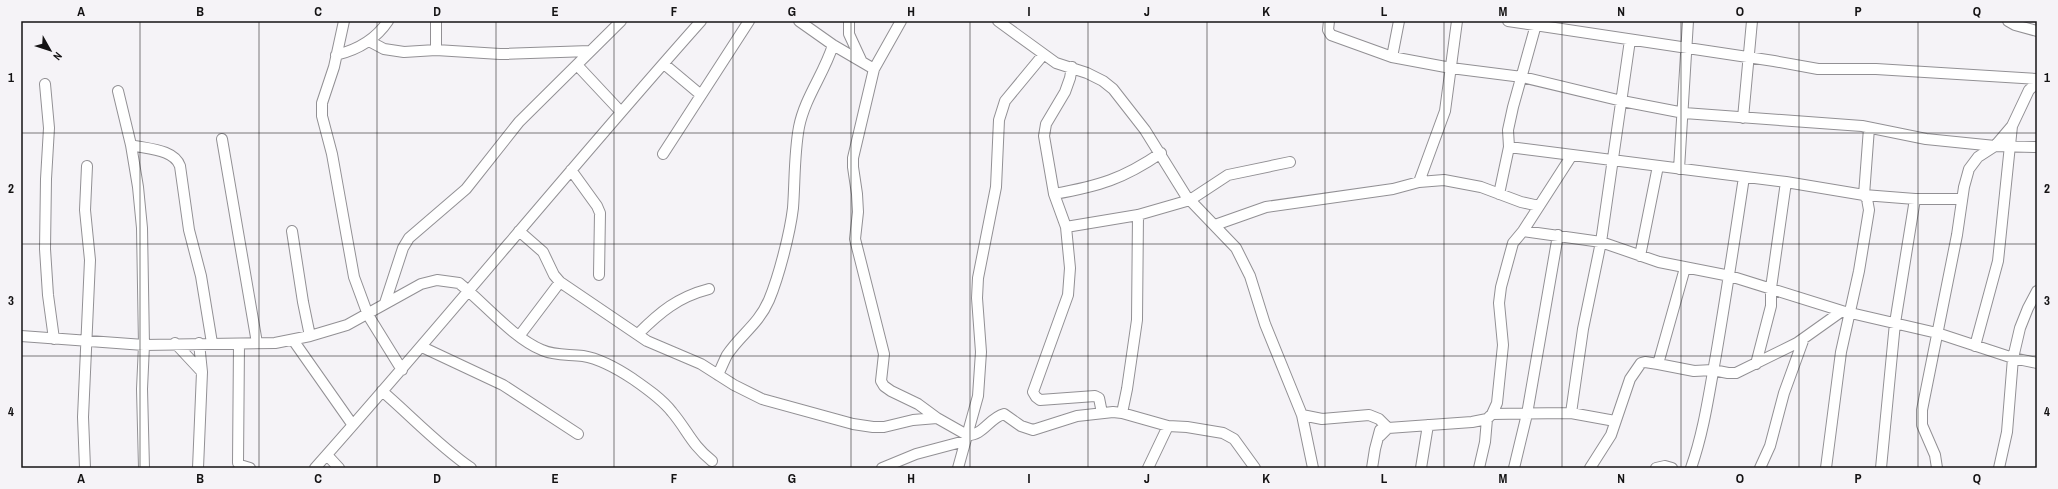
<svg xmlns="http://www.w3.org/2000/svg" width="2058" height="489" font-family="'Archivo Narrow',sans-serif">
<style>
.lines{fill:none;stroke-linecap:round;stroke-linejoin:round}
.minor-casing{stroke:#929094;stroke-width:12}
.minor{stroke:#fff;stroke-width:10}
.grid{fill:none;stroke:#141314;stroke-width:1;stroke-opacity:0.55}
.neatline{fill:none;stroke:#141314;stroke-width:1.5}
.grid-label{font-size:13px;text-anchor:middle;font-weight:bold;fill:#141314}
</style>
<rect width="100%" height="100%" fill="#f5f3f7"/>
<g class="lines">
<defs>
<path id="minor" d="M344,21L334,67L322,103V116L332,154L354,277L368,315L402,370
M436,21V50
M799,21L833,45L874,69
M849,21V34L861,60
M901,21L874,69L853,158V167L857,194L858,212L855,239L884,354L881,381L884,386L891,391L918,404L937,418
M998,21L1056,63L1087,73L1103,81L1113,89L1145,130L1186,196L1236,248L1250,276L1265,324L1302,415L1313,468
M1329,21L1328,30L1331,35L1392,57L1451,68L1522,77L1622,101L1684,113L1862,126L1926,139L1995,146L2037,147
M1508,21L1774,61L1818,69H1876L2037,79
M2008,21L2015,25L2037,31
M369,41L384,49L404,52L436,50L500,54L590,51
M336,55C357,50 376,39 388,21
M1392,57L1399,21
M664,64L701,95
M577,65L621,112
M1072,67L1070,78L1065,92L1046,124L1044,136L1054,194L1066,227L1070,268L1068,295L1033,392L1036,397L1040,400L1095,396L1099,398L1102,413
M45,84L49,128L46,179L45,249L48,295L54,339
M118,91L131,145L138,187L142,228L144,345L142,389L144,468
M1743,118L1752,21
M222,139L257,343
M131,145C147,149 174,149 180,166L189,230L201,276L212,343
M1509,147L1786,182L1864,195L1915,199H1962
M663,154L749,21
M1679,169L1688,21
M571,170L597,206L600,213L599,275
M1419,182L1445,111L1457,21
M1054,194C1099,186 1123,179 1161,153
M1499,194L1509,147L1508,130L1513,107L1537,21
M1215,225L1266,207L1393,189L1419,182L1444,180L1481,187L1521,202L1539,206
M1066,227L1138,215L1190,200L1228,175L1290,162
M292,231L303,302L310,336
M519,231L543,252L554,275L560,282L647,341L701,364L734,385L762,399L853,424L873,427H884L913,420L937,418L967,435C983,436 989,418 1004,414L1021,426L1033,430L1077,416L1113,412L1122,413L1168,426L1187,427L1223,433L1234,439L1255,468
M1523,231L1601,242L1659,262L1730,276L1842,311
M1640,256L1658,166
M385,303L403,248L409,238L466,189L519,122L621,21
M638,334C660,312 678,297 709,289
M520,335L560,282
M21,336L144,345L275,343L310,336L347,325L421,284L437,280L459,283C484,303 513,338 542,350C555,356 569,354 583,356C601,359 618,369 633,379C646,388 662,399 672,412C688,431 691,444 712,461
M293,340L352,424
M175,343L202,372
M239,344L238,463L240,465L250,468
M1975,346L1998,261L2012,126
M422,347L503,385L578,434
M1658,364L1685,268
M1756,364L1771,306V288L1786,182
M718,375C721,368 724,361 727,355C741,334 758,325 769,300C779,276 790,233 793,208C795,181 794,154 799,127C805,97 824,74 833,45
M382,391C411,416 440,447 471,468
M1122,413L1127,389L1137,320L1138,215
M1571,413L1583,329L1601,242L1630,40
M1492,414L1571,413L1615,421
M1302,415L1322,419L1369,415L1379,419L1388,428
M1380,436L1388,428L1472,422L1487,419L1492,414L1497,403L1503,345L1499,303L1501,287L1513,243L1523,231L1572,155
M327,455L339,468
M85,468L83,417L90,260L85,210L87,166
M198,468L202,372L199,343
M315,468C446,321 570,168 701,21
M882,468L916,454L965,441
M958,468L978,396L981,352L977,298L978,278L996,187L999,120L1005,101L1043,55
M1148,468L1168,426
M1372,468L1375,449L1380,430
M1421,468L1428,425
M1479,468L1485,442L1487,419
M1514,468L1527,414L1558,235
M1590,468L1611,435L1630,379L1641,363L1645,362L1658,364L1694,371L1713,370L1728,373H1736L1797,343L1842,311L1937,333L2013,358L2037,363
M1656,468L1665,466L1672,468
M1691,468C1704,431 1709,393 1716,355C1726,296 1735,237 1744,177
M1760,468L1770,446L1784,393L1804,338
M1826,468L1841,352L1859,271L1869,210L1867,199L1864,195L1869,128
M1881,468L1895,323L1915,199
M1937,468L1935,455L1922,425V410L1957,235L1964,187L1969,169L1978,157L1995,146L2012,126L2029,90L2037,83
M1999,468L2007,432L2013,358L2020,328L2028,308L2037,291"/>
</defs>
<use href="#minor" class="minor-casing"/>
<use href="#minor" class="minor"/>
</g>
<path class="grid" d="M140,21V468M259,21V468M377,21V468M496,21V468M614,21V468M733,21V468M851,21V468M970,21V468M1088,21V468M1207,21V468M1325,21V468M1444,21V468M1562,21V468M1681,21V468M1799,21V468M1918,21V468M21,133H2037M21,244H2037M21,356H2037"/>
<rect width="2058" height="489" fill="none" stroke="#f5f3f7" stroke-width="44"/>
<g transform="translate(50 50) rotate(129)" stroke="#f5f3f7" stroke-width="3" paint-order="stroke">
<path d="M0-3L7 15L0 10L-7 15Z" fill="#141314"/>
<text y="-6" font-size="11" font-weight="bold" text-anchor="middle" fill="#141314">N</text>
</g>
<rect x="22" y="22" width="2014" height="445" class="neatline"/>
<g class="grid-label">
<text x="81" y="16">A</text>
<text x="200" y="16">B</text>
<text x="318" y="16">C</text>
<text x="437" y="16">D</text>
<text x="555" y="16">E</text>
<text x="674" y="16">F</text>
<text x="792" y="16">G</text>
<text x="911" y="16">H</text>
<text x="1029" y="16">I</text>
<text x="1147" y="16">J</text>
<text x="1266" y="16">K</text>
<text x="1384" y="16">L</text>
<text x="1503" y="16">M</text>
<text x="1621" y="16">N</text>
<text x="1740" y="16">O</text>
<text x="1858" y="16">P</text>
<text x="1977" y="16">Q</text>
<text x="11" y="82">1</text>
<text x="2047" y="82">1</text>
<text x="11" y="193">2</text>
<text x="2047" y="193">2</text>
<text x="11" y="305">3</text>
<text x="2047" y="305">3</text>
<text x="11" y="416">4</text>
<text x="2047" y="416">4</text>
<text x="81" y="483">A</text>
<text x="200" y="483">B</text>
<text x="318" y="483">C</text>
<text x="437" y="483">D</text>
<text x="555" y="483">E</text>
<text x="674" y="483">F</text>
<text x="792" y="483">G</text>
<text x="911" y="483">H</text>
<text x="1029" y="483">I</text>
<text x="1147" y="483">J</text>
<text x="1266" y="483">K</text>
<text x="1384" y="483">L</text>
<text x="1503" y="483">M</text>
<text x="1621" y="483">N</text>
<text x="1740" y="483">O</text>
<text x="1858" y="483">P</text>
<text x="1977" y="483">Q</text>
</g>
</svg>
